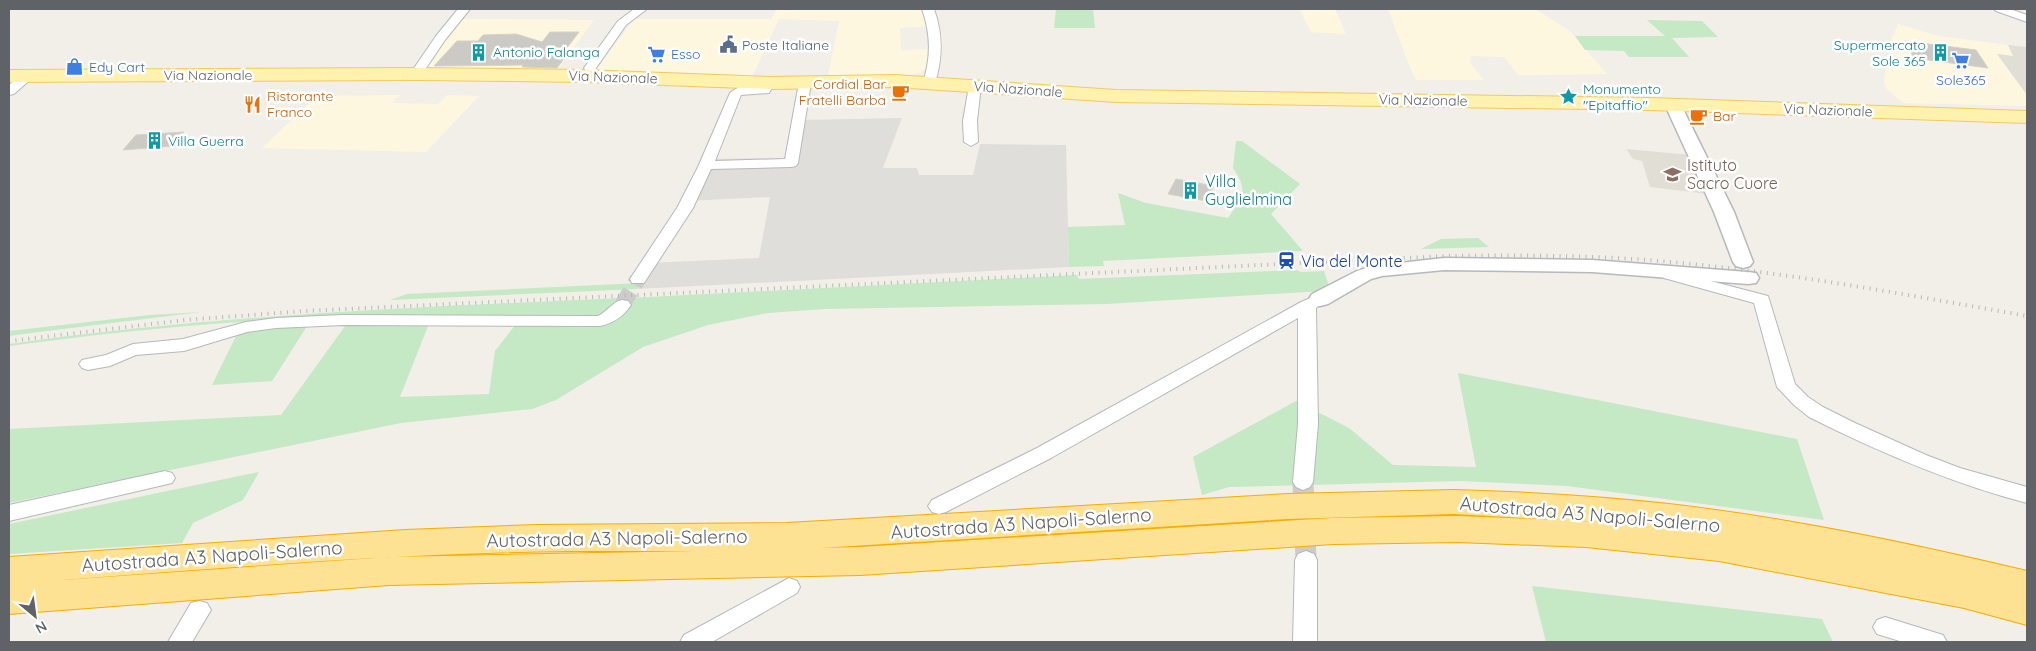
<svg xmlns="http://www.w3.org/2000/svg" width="2036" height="651" font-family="Quicksand,sans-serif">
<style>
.commercial{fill:#fef7e0}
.industrial{fill:#e0deda}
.education{fill:#e1ded6}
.green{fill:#c5e8c5}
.building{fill:#cccac5;stroke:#d6d1c6}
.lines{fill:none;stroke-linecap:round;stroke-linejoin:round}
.minor-tunnel-far1{stroke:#ccccc8;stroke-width:16;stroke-dasharray:16 8;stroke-linecap:butt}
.minor-tunnel{stroke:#ccccc8;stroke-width:21;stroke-dasharray:21 11;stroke-linecap:butt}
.minor-casing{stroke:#b5b8bc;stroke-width:2}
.tertiary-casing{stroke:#b5b8bc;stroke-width:3}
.primary-casing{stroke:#f2c960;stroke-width:2}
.motorway-casing{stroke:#f9ab00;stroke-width:2}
.minor{fill:#fff;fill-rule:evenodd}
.tertiary{fill:#fff;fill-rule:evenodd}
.primary{fill:#fff2af;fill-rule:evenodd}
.motorway{fill:#fde293;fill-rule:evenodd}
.rail{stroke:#b6b7b8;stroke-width:4;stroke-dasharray:1 5.5;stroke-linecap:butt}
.labels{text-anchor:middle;stroke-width:5;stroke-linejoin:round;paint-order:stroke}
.far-service-label{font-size:14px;fill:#4e5e75;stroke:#fff;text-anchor:start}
.far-culture-label{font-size:14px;fill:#0d838f;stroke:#fff;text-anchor:start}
.far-shop-label{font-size:14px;fill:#366cbe;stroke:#fff;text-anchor:start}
.far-street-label{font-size:14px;fill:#5f6368;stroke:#fff}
.far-food-label{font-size:14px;fill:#c56008;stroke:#fff;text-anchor:start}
.education-label{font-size:16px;fill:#785e54;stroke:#fff;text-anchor:start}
.culture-label{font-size:16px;fill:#0d838f;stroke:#fff;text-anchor:start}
.transit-label{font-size:16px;fill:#164399;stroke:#fff;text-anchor:start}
.near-street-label{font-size:19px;fill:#5f6368;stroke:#fff}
</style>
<rect width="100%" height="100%" fill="#f1efe8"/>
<path class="commercial" d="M777,9H923L930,26L900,28L901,50L933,49L930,66L921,72L908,76H828L839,21L779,19L752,77L596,70L634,19H771Z
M1299,9H1335L1346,34L1311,32Z
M1388,9H1535L1570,31L1607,74L1518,75L1504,57L1471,56L1470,63L1484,80H1416L1409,65Z
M460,19L594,20L557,70H423L440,42Z
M1898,24L1938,36L2008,45L2014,56L1997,54L2027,95V106L1903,103L1886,88L1884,80L1890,42Z
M400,95L392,103L438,104L447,95L479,96L426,152L262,148L317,96Z"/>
<path class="industrial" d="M902,118L883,168H917L919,175H973L980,144L1066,145L1069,267L637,289L649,263L759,258L770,197L686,201L705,159L787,158L799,120Z"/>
<path class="education" d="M2008,45L2027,47V95L1997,54L2013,56Z
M1626,149L1691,155L1707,194L1650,187L1642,161L1633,159Z"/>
<path class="green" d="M1056,9H1093L1095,28H1054Z
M1647,20L1702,21L1718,37L1672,38L1689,57H1629L1624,51L1585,50L1575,36H1665Z
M1236,141H1242L1300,184L1271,214L1303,251L1103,261L1104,266L1069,267L1068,227L1125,225L1118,193L1146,203L1228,218C1243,195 1249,192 1233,168Z
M1478,238L1489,247L1421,249L1441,239Z
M1297,270L1301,272L1324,271L1330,289L1323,291L1106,304L824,309L768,313L708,325L643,347L556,400L532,409L401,423L9,503V429L281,415L348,322L430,321L400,397L489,394L495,351L516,324L616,315L629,298L1077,275L1079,279Z
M640,283L637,289L390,300L407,294Z
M624,298L611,315L599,319C514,318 429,315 345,317C233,320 120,331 9,346V344C213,315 419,307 624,298Z
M201,312L31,333L9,336V331L150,315Z
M309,323L272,381L212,385L239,330Z
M1458,373L1797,439L1824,520L1567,486L1459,481L1229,487L1202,495L1193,457L1296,401L1349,428L1393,465L1476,467Z
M259,472L243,500L193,523L182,543L9,554V524Z
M1532,586L1822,619L1833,642H1546Z"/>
<path class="building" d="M550,32H579L566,49H571L557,68L522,67L523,65L434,66L457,41H478L483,35L516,34L542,42Z
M1905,41L1976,50L1988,68L1914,58Z
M184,132L172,146L123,150L136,135Z
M1176,179L1214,186L1207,201L1168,194Z"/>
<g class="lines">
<path class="minor-tunnel-far1" d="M622,305L638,279"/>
<path class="minor-tunnel" d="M1303,482L1306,560"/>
<defs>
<path id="minor" d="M458,9H470L445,40L420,77H412L410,74L436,36Z
M634,9H647L626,25L594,71H586L584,68L618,21Z
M922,9H934C943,34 943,57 935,83L929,87L923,83C931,57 931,35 922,9Z
M1994,9H2010L2027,15V22L1996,11Z
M27,72L31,73L33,76L31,79L14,94L9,95V85L23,73Z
M769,79L775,83L769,93L741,95L715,161L785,159L799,83L805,79L811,83L798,163L796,166L791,167L711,169L693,208L644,283H632L630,279L677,208L698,167L730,93C738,85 749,86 760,86L765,80Z
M975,82L981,86L977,121L978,142L971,146L964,142L963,121L969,86Z
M1667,267L1676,272L1768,296L1795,384L1808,397L1823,407L1855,423L1926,455L1960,468L2027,487V503C1951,483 1879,452 1809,417L1794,405L1777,387L1754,303L1664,278L1659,272L1661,269Z
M1320,294L1326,295L1328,299L1316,308L1318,424L1313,482L1310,487L1303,490L1296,487L1293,482L1298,424V318L1051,458L946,512L939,514L932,512L928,506L932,500L1037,448L1301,302Z
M622,300L628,301L631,305C623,317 613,323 600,326L343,325L276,328L247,332L184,351L136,355L110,366L88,370L82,368L79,364L82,360L106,355L133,344L183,339L246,322L276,318L343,315L598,316C607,312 612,302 622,300Z
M165,471L172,473L175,478L172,483L9,521V505Z
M1306,551L1314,554L1317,560V642H1293L1295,560L1298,554Z
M789,578L797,581L800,587L797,593L712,642H680L684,635Z
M199,601L207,603L211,610L192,642H168L191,603Z
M1885,617L1943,635L1947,642H1903L1877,634L1873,627L1877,620Z"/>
<path id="tertiary" d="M1673,100L1679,101L1681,105L1734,212L1753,262L1750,266L1743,268L1736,266L1733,262L1714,212L1665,105L1667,101Z
M1444,258L1592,260L1748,272L1756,273L1759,278L1756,283L1748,284L1592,272L1444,270L1382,276L1371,279L1328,304L1320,306L1312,304L1309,299L1312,294L1357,271L1373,266Z"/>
<path id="primary" d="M416,68L584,70L769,77L895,75L1116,90L1650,98L2027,111V123L1650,110L1116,102L895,87L769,89L584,82L416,80L9,82V70Z"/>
<path id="motorway" d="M1454,490C1526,492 1598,496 1669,504C1790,518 1909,543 2027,571V625L1964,608L1719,561L1586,547L1458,542L1333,544L860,575L389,585L9,614V557L405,530L537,525L787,523L1288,494ZM1454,514L1599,522L1680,531L1586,521L1458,516L1333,518L860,547L820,548L1288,519ZM573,551H696L389,557L63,580C233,567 403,553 573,551Z"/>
</defs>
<use href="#minor" class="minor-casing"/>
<use href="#tertiary" class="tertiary-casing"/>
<use href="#primary" class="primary-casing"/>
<use href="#motorway" class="motorway-casing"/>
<use href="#minor" class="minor"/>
<use href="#tertiary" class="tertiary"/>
<use href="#primary" class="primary"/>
<use href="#motorway" class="motorway"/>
<path class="rail" d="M9,341L185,320L304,311L1448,256C1522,255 1597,255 1671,262C1791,273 1909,295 2027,316"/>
</g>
<defs>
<symbol id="civic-bare" viewBox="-9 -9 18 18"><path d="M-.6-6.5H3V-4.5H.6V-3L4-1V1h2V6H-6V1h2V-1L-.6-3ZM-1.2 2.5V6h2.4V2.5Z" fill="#5c6f8a" stroke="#fff" stroke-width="2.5" paint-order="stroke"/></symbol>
<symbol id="building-bare" viewBox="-9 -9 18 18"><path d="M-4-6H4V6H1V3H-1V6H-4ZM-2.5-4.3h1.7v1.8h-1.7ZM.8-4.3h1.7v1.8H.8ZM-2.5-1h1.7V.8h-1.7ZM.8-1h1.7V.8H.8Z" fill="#0f9aa8" stroke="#fff" stroke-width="2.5" paint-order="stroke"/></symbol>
<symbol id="supermarket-bare" viewBox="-9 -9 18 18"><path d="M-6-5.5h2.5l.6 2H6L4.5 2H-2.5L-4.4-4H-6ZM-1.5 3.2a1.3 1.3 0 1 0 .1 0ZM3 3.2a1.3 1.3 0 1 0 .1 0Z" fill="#3f7fe0" stroke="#fff" stroke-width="2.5" paint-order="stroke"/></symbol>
<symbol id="shop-bare" viewBox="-9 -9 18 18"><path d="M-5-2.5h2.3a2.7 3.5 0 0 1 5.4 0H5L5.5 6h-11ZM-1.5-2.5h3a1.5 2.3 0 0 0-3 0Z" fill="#3f7fe0" stroke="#fff" stroke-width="2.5" paint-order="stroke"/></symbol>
<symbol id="cafe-bare" viewBox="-9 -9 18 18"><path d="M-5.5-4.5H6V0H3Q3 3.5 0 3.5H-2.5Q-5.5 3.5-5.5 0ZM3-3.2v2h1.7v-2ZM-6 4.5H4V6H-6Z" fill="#e8710a" stroke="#fff" stroke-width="2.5" paint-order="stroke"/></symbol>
<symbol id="sight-bare" viewBox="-9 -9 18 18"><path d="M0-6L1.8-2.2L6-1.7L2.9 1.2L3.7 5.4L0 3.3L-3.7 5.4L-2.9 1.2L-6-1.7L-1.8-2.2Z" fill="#0f9aa8" stroke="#fff" stroke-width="2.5" paint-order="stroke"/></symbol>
<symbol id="restaurant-bare" viewBox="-9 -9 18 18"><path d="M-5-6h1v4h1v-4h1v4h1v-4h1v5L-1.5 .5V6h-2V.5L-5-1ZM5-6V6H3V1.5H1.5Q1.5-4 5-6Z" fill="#e8710a" stroke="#fff" stroke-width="2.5" paint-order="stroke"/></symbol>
<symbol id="school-bare" viewBox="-9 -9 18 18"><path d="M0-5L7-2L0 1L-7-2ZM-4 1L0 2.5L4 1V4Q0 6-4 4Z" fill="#8d6e63" stroke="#fff" stroke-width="2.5" paint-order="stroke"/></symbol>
<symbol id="station-bare" viewBox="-9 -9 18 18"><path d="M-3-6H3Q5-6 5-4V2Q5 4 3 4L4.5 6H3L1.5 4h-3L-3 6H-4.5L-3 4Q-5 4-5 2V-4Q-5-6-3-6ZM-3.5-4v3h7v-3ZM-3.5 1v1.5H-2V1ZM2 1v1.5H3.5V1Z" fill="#1a4fb4" stroke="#fff" stroke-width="2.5" paint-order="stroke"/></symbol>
</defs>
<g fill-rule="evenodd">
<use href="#civic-bare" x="716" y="32" width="25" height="25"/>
<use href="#building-bare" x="466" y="40" width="25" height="25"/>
<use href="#building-bare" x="1928" y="40" width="25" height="25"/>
<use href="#supermarket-bare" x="644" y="42" width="25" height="25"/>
<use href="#supermarket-bare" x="1948" y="48" width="25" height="25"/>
<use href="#shop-bare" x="62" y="54" width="25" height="25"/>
<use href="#cafe-bare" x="888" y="80" width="25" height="25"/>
<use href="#sight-bare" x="1556" y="84" width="25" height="25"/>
<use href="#restaurant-bare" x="240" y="92" width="25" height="25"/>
<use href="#cafe-bare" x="1686" y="104" width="25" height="25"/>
<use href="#building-bare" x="142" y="128" width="25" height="25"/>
<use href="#school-bare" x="1660" y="162" width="25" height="25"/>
<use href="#building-bare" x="1178" y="178" width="25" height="25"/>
<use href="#station-bare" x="1274" y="248" width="25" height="25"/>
</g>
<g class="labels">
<g class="far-service-label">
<text x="742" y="50">Poste Italiane</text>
</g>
<g class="far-culture-label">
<text x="1926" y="50" text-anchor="end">Supermercato<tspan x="1926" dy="16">Sole 365</tspan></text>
<text x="493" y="57">Antonio Falanga</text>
<text x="1583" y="94">Monumento<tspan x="1583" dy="16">"Epitaffio"</tspan></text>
<text x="168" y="146">Villa Guerra</text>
</g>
<g class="far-shop-label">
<text x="671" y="59">Esso</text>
<text x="89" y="72">Edy Cart</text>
<text x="1961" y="85" text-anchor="middle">Sole365</text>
</g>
<g class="far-street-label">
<text x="208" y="80">Via Nazionale</text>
<text transform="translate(613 77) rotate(2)" y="5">Via Nazionale</text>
<text transform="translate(1018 89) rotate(4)" y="5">Via Nazionale</text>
<text transform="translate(1423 100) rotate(1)" y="5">Via Nazionale</text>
<text transform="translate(1828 110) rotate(2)" y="5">Via Nazionale</text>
</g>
<g class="far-food-label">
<text x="886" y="89" text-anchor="end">Cordial Bar<tspan x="886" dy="16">Fratelli Barba</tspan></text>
<text x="267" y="101">Ristorante<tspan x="267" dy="16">Franco</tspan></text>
<text x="1713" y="121">Bar</text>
</g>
<g class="education-label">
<text x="1687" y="171">Istituto<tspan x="1687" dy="18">Sacro Cuore</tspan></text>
</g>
<g class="culture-label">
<text x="1205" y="187">Villa<tspan x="1205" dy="18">Guglielmina</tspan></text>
</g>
<g class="transit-label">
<text x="1301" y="267">Via del Monte</text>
</g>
<g class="near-street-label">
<text transform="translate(1590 514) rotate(5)" y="7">Autostrada A3 Napoli-Salerno</text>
<text transform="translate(1021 523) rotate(-4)" y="7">Autostrada A3 Napoli-Salerno</text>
<text transform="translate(617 538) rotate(-1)" y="7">Autostrada A3 Napoli-Salerno</text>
<text transform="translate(212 556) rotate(-4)" y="7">Autostrada A3 Napoli-Salerno</text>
</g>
</g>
<rect width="2036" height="651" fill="none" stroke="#5f6368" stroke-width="20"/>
<g transform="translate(35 616) rotate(151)" stroke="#ffffff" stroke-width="4" paint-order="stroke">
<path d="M0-4L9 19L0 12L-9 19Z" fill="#5f6368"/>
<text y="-8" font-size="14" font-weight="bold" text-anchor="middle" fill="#5f6368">N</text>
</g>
</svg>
